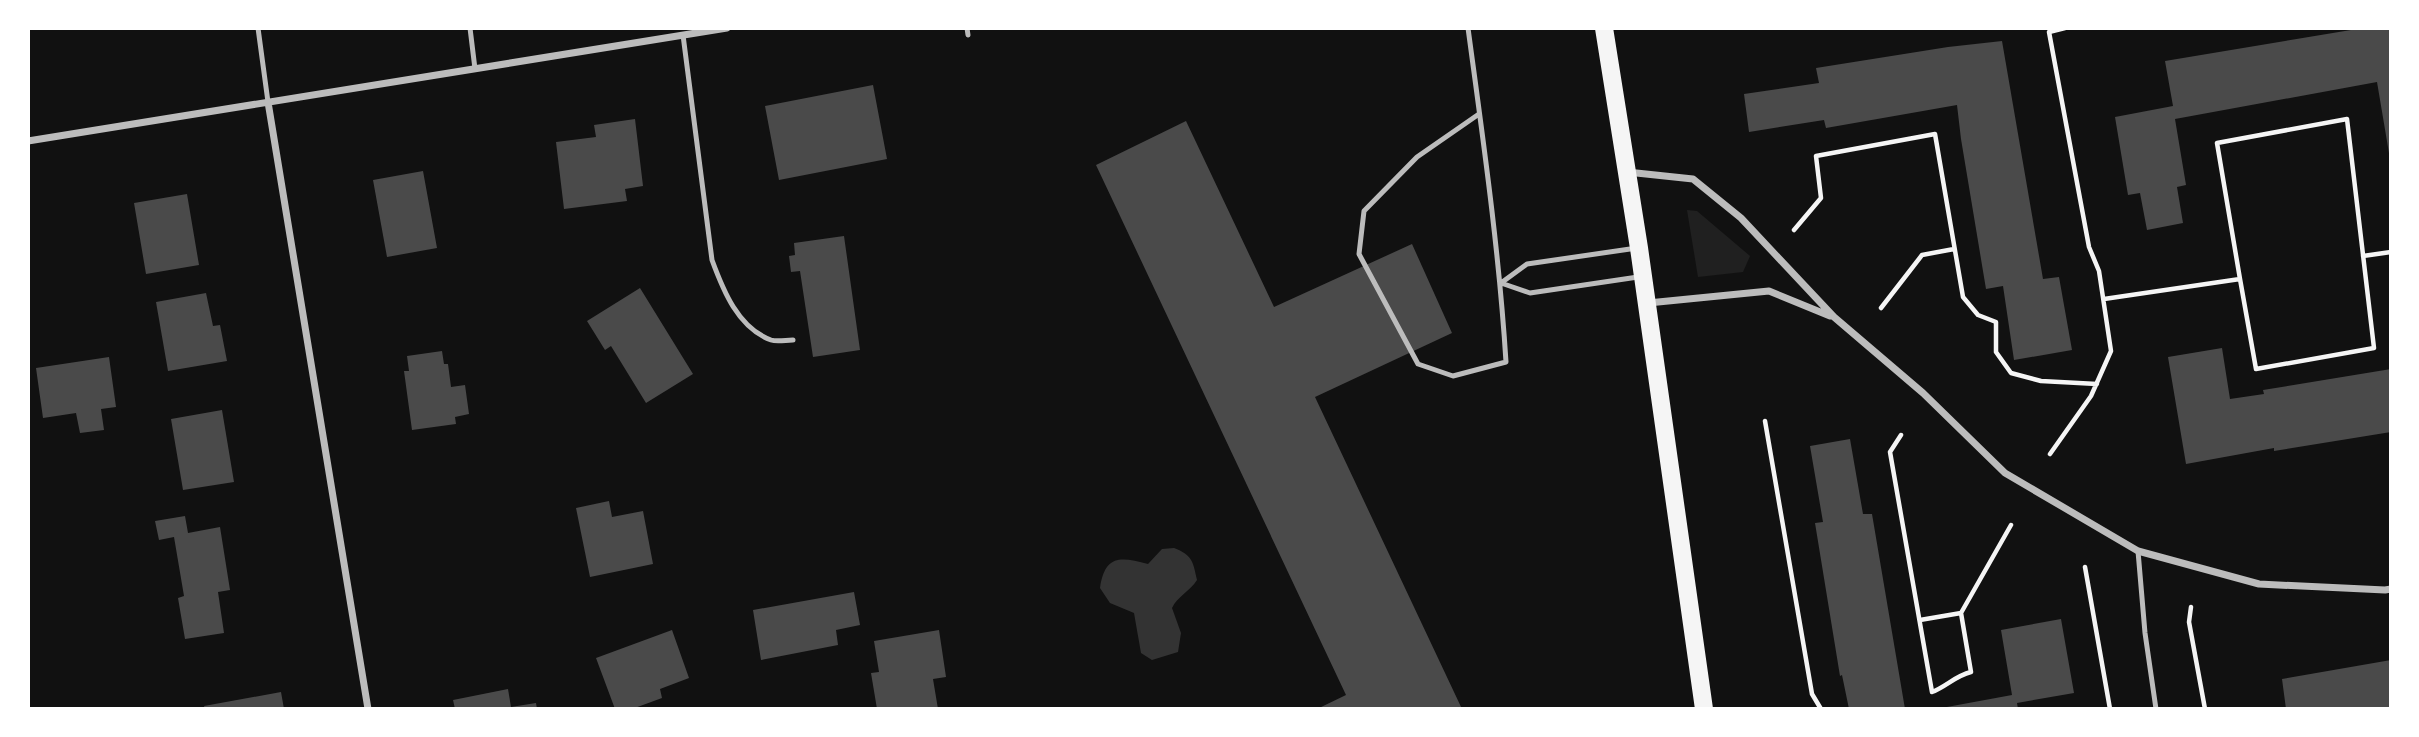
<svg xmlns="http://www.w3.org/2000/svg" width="2419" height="737" font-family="'Space Grotesk',sans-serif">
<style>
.green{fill:#202020}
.water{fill:#333}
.building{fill:#4a4a4a}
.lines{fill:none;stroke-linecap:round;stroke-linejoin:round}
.path{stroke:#f5f5f5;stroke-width:4.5}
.service{stroke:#bcbcbc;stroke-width:5}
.minor{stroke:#bcbcbc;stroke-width:7}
.primary{stroke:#f5f5f5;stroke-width:18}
</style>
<rect width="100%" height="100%" fill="#111"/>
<path class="green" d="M1687,210L1697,211L1750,256L1743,272L1698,277Z"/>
<path class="water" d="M1174,548C1192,555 1193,561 1197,580C1190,591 1177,597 1172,608L1181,633L1178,652L1152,660L1141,653L1134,613L1110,603L1100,588C1105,554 1121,557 1148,564L1162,549Z"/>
<path class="building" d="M2363,28H2391V165L2377,82L2175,119L2186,185L2177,187L2183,223L2147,230L2140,193L2128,195L2115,117L2173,106L2165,61Z
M2002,41L2043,279L2059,277L2072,350L2014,360L2003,286L1986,289L1961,139L1957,105L1826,128L1824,120L1749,132L1744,94L1819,83L1816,68L1948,47Z
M873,85L887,159L779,180L765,106Z
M635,119L643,186L625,189L627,201L564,209L556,142L596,137L594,125Z
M1186,121L1274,307L1412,244L1452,333L1315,397L1462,709H1317L1346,695L1096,165Z
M423,171L437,248L387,257L373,180Z
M187,194L199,265L146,274L134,203Z
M844,236L860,350L813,357L800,271L791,272L789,256L795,255L794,243Z
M640,288L693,374L646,403L611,346L605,350L587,321Z
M206,293L213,326L220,325L227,361L168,371L156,302Z
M2222,348L2230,399L2264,394L2263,390L2391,369V432L2274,451V448L2186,464L2168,357Z
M442,351L444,364H448L451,387L465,385L469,414L455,417L456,424L412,430L404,371H409L407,356Z
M109,357L116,407L101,409L104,430L80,433L76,413L43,418L36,368Z
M222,410L234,482L183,490L171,419Z
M1850,439L1863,514H1872L1905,709H1849L1842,675L1840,676L1815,523L1823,522L1810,446Z
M609,501L612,517L643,511L653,564L590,577L576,508Z
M185,516L188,533L220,527L230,590L218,592L224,633L185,639L178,598L184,596L174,537L159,540L155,521Z
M854,592L860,625L836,630L838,645L761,660L753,610Z
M2061,619L2074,693L2017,703L2018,709H1936L2012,695L2001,630Z
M672,630L689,678L660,689L662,698L632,709H615L596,658Z
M939,630L946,677L933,679L938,709H877L871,673L879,672L874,641Z
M2391,660V709H2286L2282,679Z
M508,689L511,707L536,703L537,709H455L453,700Z
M281,692L284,709H205L204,706Z"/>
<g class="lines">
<path class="path" d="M1794,230L1821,198L1816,156L1935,134L1963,297L1978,315L1996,322V352L2011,373L2041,381L2097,384
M2363,256L2391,252
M2104,299L2240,279L2217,143L2347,119L2374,348L2256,369L2240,279
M1881,308L1922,255L1954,249
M1765,421L1812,694L1821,709
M1901,435L1890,452L1932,692C1947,686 1955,676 1971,672L1961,613L2011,525
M2050,454L2091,396L2111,351L2099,271L2089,247L2049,32L2065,28
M2085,567L2110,709
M2191,607L2189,622L2205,709
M1920,620L1961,613"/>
<path class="service" d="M258,28L268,102
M470,28L475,69
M967,28L968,35
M1468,28C1483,139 1499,250 1506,362L1453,376L1418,364L1359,254L1364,211L1417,157L1479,114
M683,35L712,260C723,290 738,328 771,340C777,342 786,340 793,340
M1501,283L1527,264L1637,248
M1501,283L1530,293L1638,277
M2138,551L2145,633L2156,709"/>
<path class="minor" d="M268,102L368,709
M28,141L727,28
M1627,172L1693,179L1741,218L1834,317L1923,393L2005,473L2138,551L2259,584L2385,590L2391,589
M1648,303L1769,291L1830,316"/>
<path class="primary" d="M1604,28L1639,248L1704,709"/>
</g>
<rect width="2419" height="737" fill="none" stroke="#ffffff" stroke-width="60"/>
</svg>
